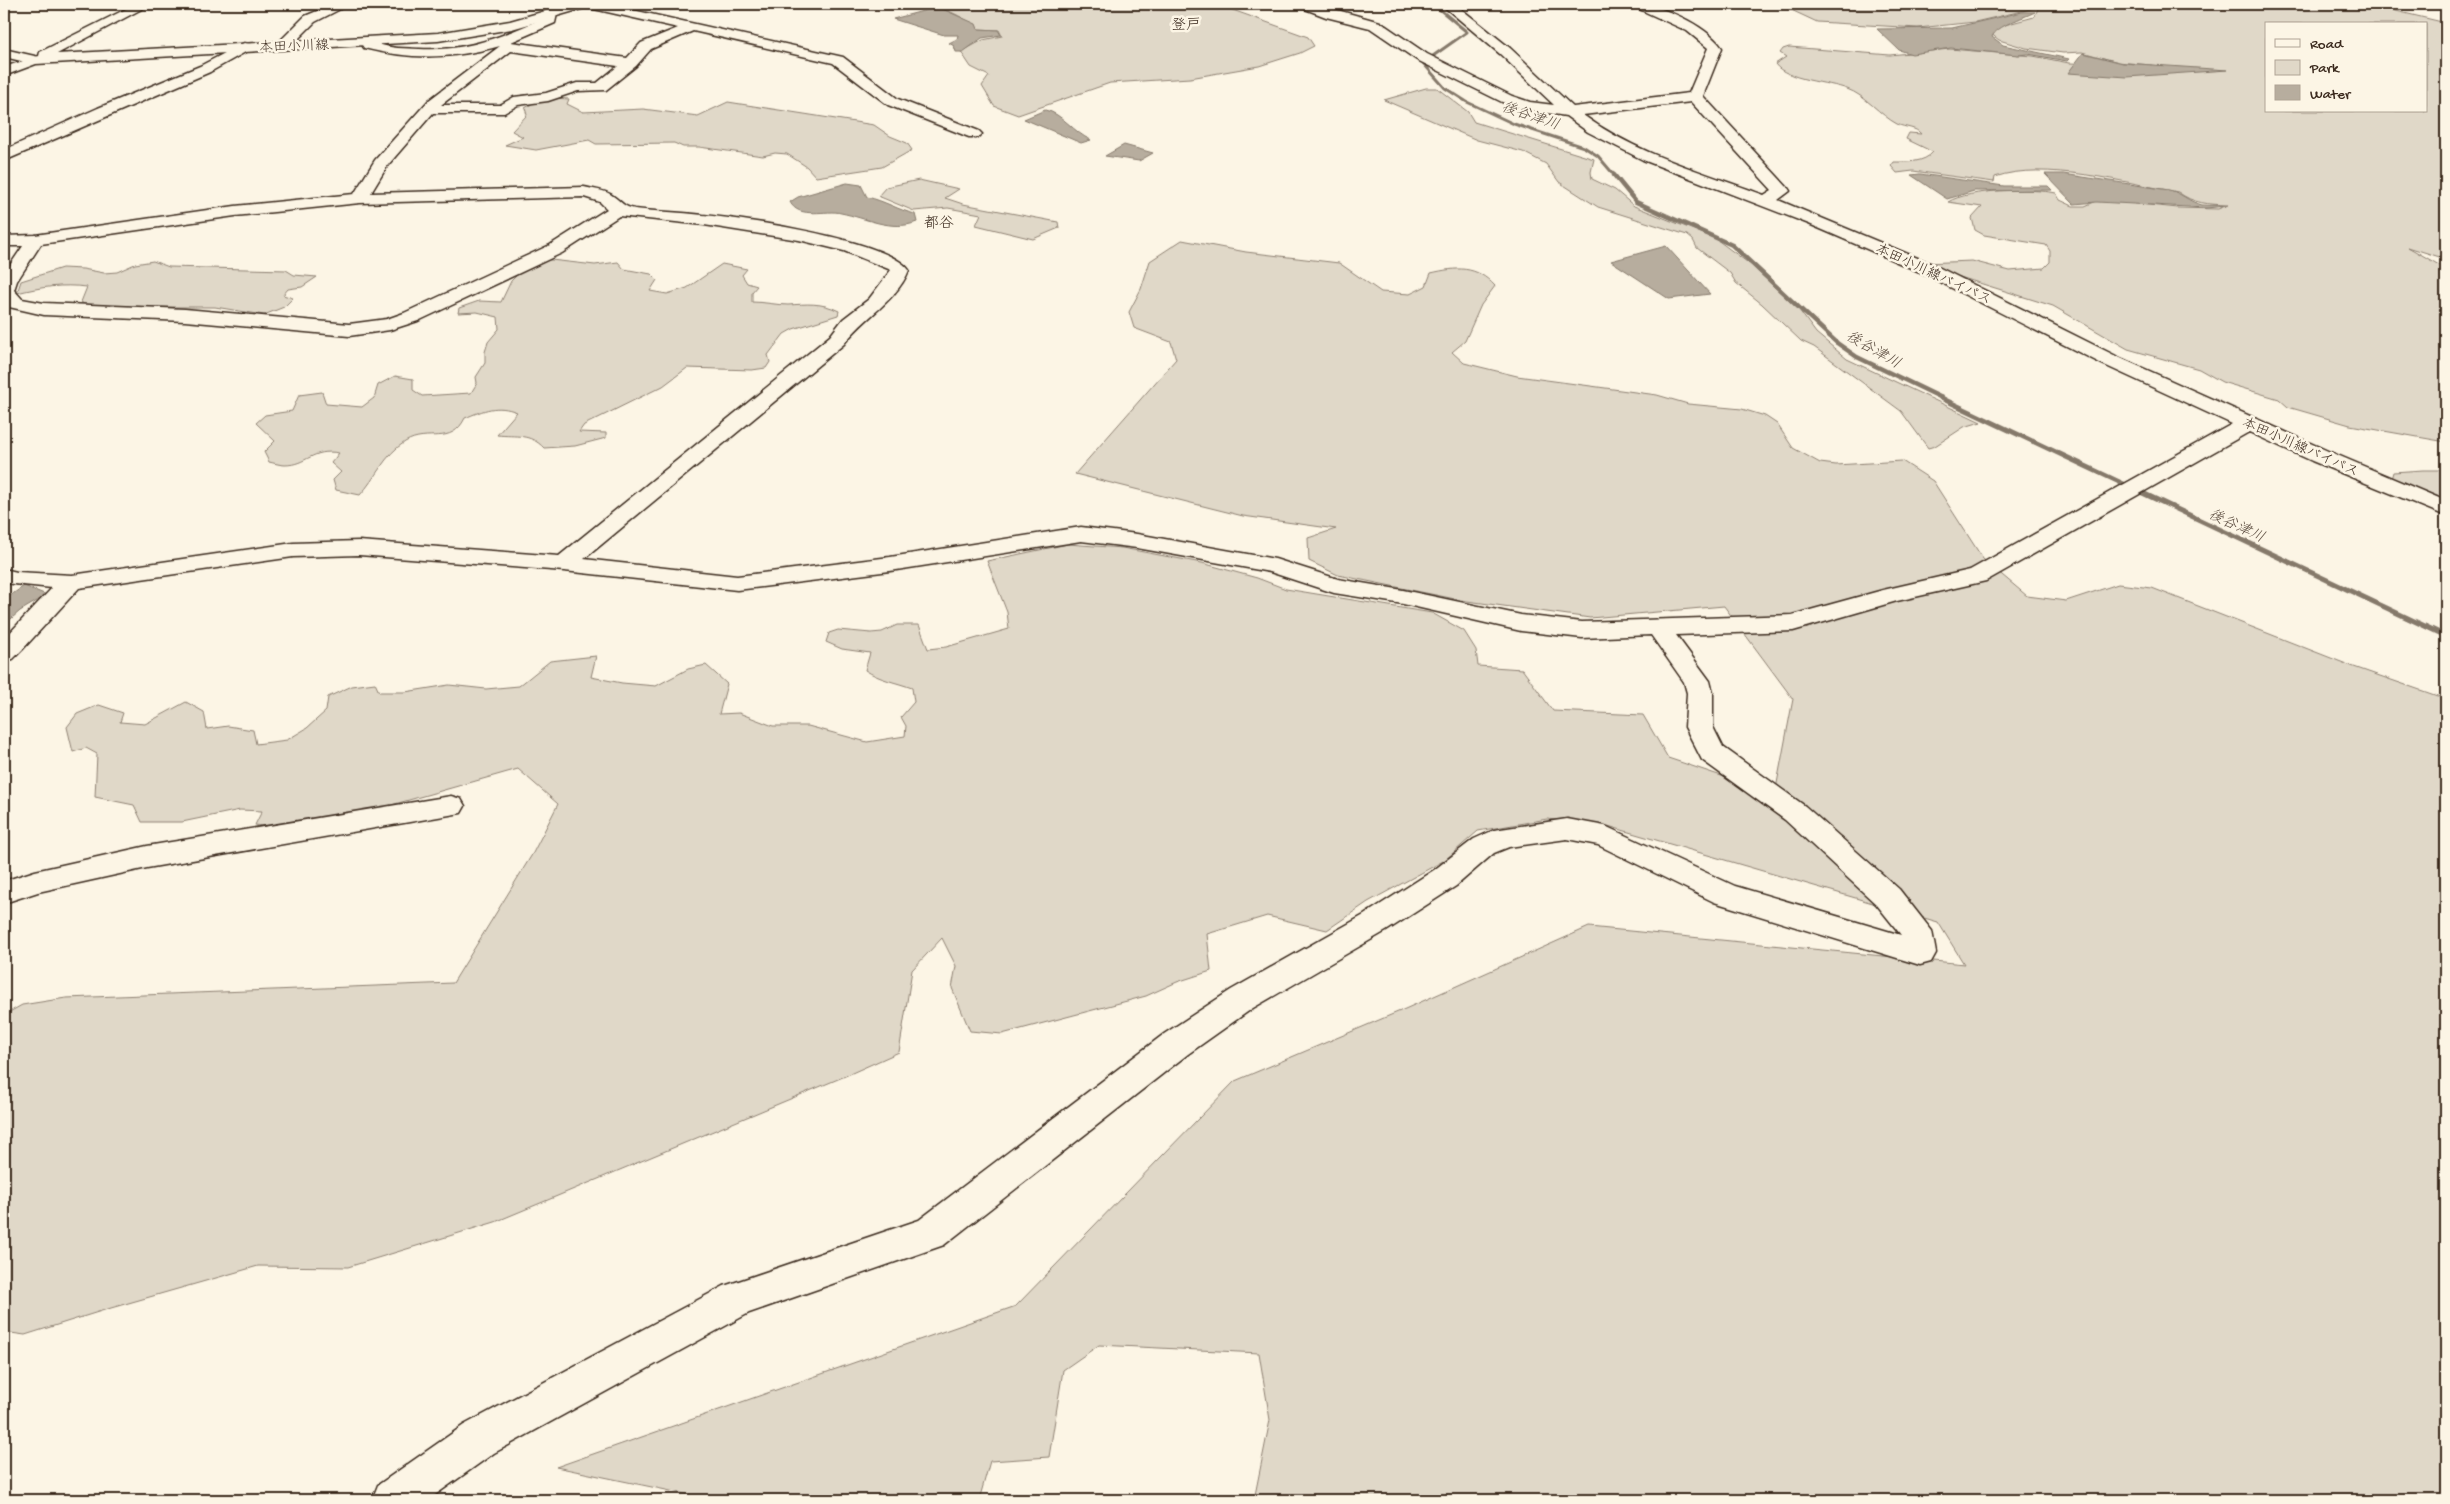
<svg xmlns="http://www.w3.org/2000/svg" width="2450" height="1504" font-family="'Gochi Hand','Klee One',sans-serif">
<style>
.green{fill:#e0d8c8;stroke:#8e8173;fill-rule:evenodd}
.water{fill:#b7ad9e;stroke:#85796b}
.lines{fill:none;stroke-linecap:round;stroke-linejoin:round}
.stream-far2{stroke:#85796b;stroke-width:3}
.stream-far1{stroke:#85796b;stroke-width:4.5}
.stream{stroke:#85796b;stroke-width:5}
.minor-casing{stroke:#3b2a1e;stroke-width:3}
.major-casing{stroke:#3b2a1e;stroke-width:3}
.minor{fill:#fcf5e5;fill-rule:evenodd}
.major{fill:#fcf5e5;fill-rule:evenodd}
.labels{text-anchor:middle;stroke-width:5;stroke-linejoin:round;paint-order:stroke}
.far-street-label{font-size:14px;fill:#3b2a1e;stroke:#fcf5e5}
.far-neighbourhood-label{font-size:15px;fill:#3b2a1e;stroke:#fcf5e5}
.far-water-label{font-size:15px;font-style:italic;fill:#605144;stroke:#fcf5e5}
</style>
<rect width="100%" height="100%" fill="#fcf5e5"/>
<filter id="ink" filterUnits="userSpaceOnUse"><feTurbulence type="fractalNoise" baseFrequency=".02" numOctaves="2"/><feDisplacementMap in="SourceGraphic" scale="10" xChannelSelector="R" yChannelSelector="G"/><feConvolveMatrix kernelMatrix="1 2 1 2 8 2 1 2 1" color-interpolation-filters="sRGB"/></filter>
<g filter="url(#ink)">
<path class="green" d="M929,4H1216L1308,37L1314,46L1300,53L1259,66L1190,78L1110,83L1018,115L994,106L982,86L989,76L971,67L961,52L983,40L1002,36L999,30L977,29C971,20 940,6 929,4Z
M1796,4H2367L2446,23V259L2408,247L2446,269V442L2350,425L2288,407L2279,399L2222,382L2199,369L2128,349L2053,306L1931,268L1924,263L1972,261L2010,271L2044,268L2050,262V251L2046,245L1984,235L1975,230L1972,218L1982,207L1948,202C1969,189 2032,188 2056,193L2060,200L2073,206H2085L2099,200L2178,208L2218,209L2228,205C2208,204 2194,204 2178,192C2127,183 2043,160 1995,177L1994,182L1913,171L1897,173L1891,166L1894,162C1907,162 1924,163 1933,152L1906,139L1909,133L1921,134C1916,127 1905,128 1897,124C1880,115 1865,95 1847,89C1829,82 1786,80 1775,64L1786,57L1780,53L1783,49L1789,47L1890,55L1950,49L2033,56L2069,63L2162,66L2118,62L2082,52L2063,53L2026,48L1999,40L1986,30L2034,17L2039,7L1975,22L1918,28L1817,22L1787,8ZM2266,24H2426V111H2266Z
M1426,88H1437L1468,112L1474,122L1594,159L1591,172L1592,179L1615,190L1634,206L1716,239L1751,265L1799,310L1816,333L1847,359L1981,422L1964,427L1935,446L1928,448L1901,411L1814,347L1801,341L1762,304L1736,283L1730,273L1697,248L1693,240L1687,235L1598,207L1559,182L1546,164L1523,152L1477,140L1384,100Z
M553,98L569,99L567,104L583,112L643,109L698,116L728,102L874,125L890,136L907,143L912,150L882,167L816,177L807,167L787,154L775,153L763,156L699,147H683L674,143L596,144L589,140L536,150L505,145L523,137L512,131L527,115L525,108L535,102Z
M919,180L959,189L945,198L963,204L1058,222L1059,228L1033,239L976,225L981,214L948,208L914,211L878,196L886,187Z
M1182,240L1246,252L1339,263L1381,292L1410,294L1426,286L1431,273C1457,267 1476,265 1495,286L1481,305L1465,341L1452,352L1464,363L1517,376L1657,395L1688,404L1742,409L1765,416L1777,424L1793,448L1820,463L1836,465L1902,461L1933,481L1983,559L2027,596L2066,601L2118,584L2152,588L2354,667L2446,699V1500H1254L1270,1420L1259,1353L1099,1345L1063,1370L1049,1457L990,1461L979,1500H714L556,1467L1016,1306L1235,1081L1405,1009L1589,927L1964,964L1938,922L1608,826L1547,819L1478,831L1445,860L1368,902L1327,930L1267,916L1207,934L1211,971L1177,982L1146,996L1002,1034L970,1031L952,988L956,966L942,938L912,970L899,1052L843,1077L495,1222L348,1267L258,1266L111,1308L25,1335L4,1332V1015L22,1005L66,998L453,983L533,853L558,804L518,769L342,819L272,827L255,825L262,811L240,810L182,822H142L134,805L95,797L97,754L86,748L73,752L67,727L77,714L99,705L123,713L120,722L145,724L186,702L204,712L207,729L228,726L253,730L256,744L287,740L307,728L326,711L328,697L352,686L375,683L379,692H405L449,685L486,689L519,686L550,661L596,656L591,677L622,683L656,686L688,669L706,665L727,684L719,714L739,713L773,726H808L867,742L905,736L906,726L901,717L914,702L912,688C896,682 880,680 865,670L870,653L842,649L826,642L829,633L838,630L871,633L882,632L897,625H919L928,649L946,647L1009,629L1007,612L987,561L1068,544L1122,548L1202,563L1257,578L1286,589L1432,613L1464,631L1476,650L1478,666L1522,669L1553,711L1643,715L1668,758L1775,794L1793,699L1724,606L1590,618L1460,600L1338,575L1309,561L1308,538L1336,529L1243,516L1075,474L1176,359L1171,342L1134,328L1129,312L1141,289L1150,261Z
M542,259L595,265L618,262L624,269L651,274L657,280L650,291L667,294L687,288L722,264L747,269L742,275L747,283L757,286L752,292V302C765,302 776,305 788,305C807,304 821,302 839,311L838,315L793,329L784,334L768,355L770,362L766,368L752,370L687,368L663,386L584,425L579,432L606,433V438L575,446L544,448C530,433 516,437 497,435L517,412C497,404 484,410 465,418C451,447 428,428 405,442C384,455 376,478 360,495L336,490L333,480L341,472L331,463L339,453C312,448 307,465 285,465C280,465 274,463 269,462L264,452L275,441L256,423L265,415L292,411L299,395L322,392L326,404L362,407L374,398L378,385L395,376L413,379V390L422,396L471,393L477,383L476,377L485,363V352L488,342L499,329L498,317L477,312L458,313L459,308L479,301L501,302L511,281L518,274Z
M153,261L169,267L286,270L294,275L317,277L302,287L288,289L283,295L293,298L284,307L264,315L215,307H89L81,302L87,287C62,284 41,287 17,293L21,281L62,268L83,269L104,273L117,272L135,264Z
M2423,470H2446V500L2391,479L2393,472Z"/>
<path class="water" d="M938,7L976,24L978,29L998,30L1001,35L982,38L963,52H956L954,46L949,43L957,39L958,35H944L893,19Z
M2022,12H2035C2023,18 1996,26 1992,37L2003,45L2069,59L2067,61L2028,54L2018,55L1951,48L1912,54L1899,50L1877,29L1952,28Z
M2083,53L2123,63L2228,70L2127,77L2068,73Z
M1045,110C1062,113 1074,133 1091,140L1081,143L1024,119Z
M1124,145L1153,153L1139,161L1105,156Z
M1920,174L2004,186H2048L2052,190L1974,191L1947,199L1911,175Z
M2045,174H2063L2169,190C2180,192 2189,202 2202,205C2210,206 2218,204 2226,206L2206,208L2097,202L2074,204Z
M847,183L861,185L867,197C885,201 898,210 915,214L917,222C892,232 866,218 841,213C827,209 799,220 790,202L798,197Z
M1666,246L1710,294L1669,299L1611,261Z
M24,586L47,595L20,611L4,625V600Z"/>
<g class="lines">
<path class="stream-far2" d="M1433,4L1467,32L1423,63L1445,88L1467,102L1514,124L1584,147L1598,156L1615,176"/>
<path class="stream-far1" d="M1614,175L1636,202L1732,245L1837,343L1857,357L1944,399"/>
<path class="stream" d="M1941,398L2446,636"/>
<defs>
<path id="minor" d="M334,4H350L315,22L289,48H279L277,45L279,42L305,16Z
M584,4H606L843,57L898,99L979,131L982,134L979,137H969L888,105L833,63L693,31L651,49L636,66L606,90L578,91L548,101L518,105L504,113H433L388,165L371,193L584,187C592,189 606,190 613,196C622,202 623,207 635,209C657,212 680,212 703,215C743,219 887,239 909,270C897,301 863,318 844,344L584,559L737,576L890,557L1081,527L1137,534L1275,559L1338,579L1403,590L1521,615L1582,622L1792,615L1883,590L1970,570L2232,424L2102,364L1920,272L1809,224L1643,160L1588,132L1566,116L1528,110L1502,102L1417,60L1370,28L1326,17L1300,7L1299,4H1316L1380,22L1427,54L1512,96L1530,102L1554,105L1500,54L1441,4H1455L1510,48L1573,107L1689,93L1708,48L1687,31L1628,4C1657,2 1705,24 1722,48L1703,96L1788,188L1790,191L1778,200L1932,264L2116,356L2328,451L2446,501V516L2312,461L2249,432L1986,581L1897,601L1793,631L1676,635L1710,681L1713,693V727L1723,747L1805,806L1899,889L1932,931L1936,953L1931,962L1920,965L1714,902L1598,845L1567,839L1509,847L1494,853L1456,886L1386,931L1253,1008L1188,1054L944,1245L749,1313L494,1453L428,1500H372L378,1485L464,1425L724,1286L919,1220L1164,1034L1231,990L1364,915L1434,870L1474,839L1494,830L1567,819L1605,826L1735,886L1901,935L1877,905L1785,820L1702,760L1685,727L1687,693L1684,682L1651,635L1582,638L1521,631L1403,604L1334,593L1270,572L1137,548L1081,541L890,571L737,590L564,571L359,555L293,557L79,588L22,650L13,659L4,661V639L52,588L4,583V569L17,572L72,575L293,543L359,541L559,556L830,336L843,319L869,299L891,270L844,251L799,240L704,225L619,216L562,253L418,321L390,330L349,336L185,321L44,315L9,307L4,301V274L23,246H4V236L35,235L235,206L354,194L375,160L429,100L500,46C453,59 412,60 364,48L362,45L364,39C372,37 372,40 377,43C388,49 407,48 419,49C465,52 503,36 544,18L546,11L551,10L557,14L555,23L511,42L627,58L641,43L678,28L585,7ZM511,51L618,66L597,83H577L546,93L514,97L500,105H441ZM1691,102L1772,190L1764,195C1703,172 1636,154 1583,115ZM584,197L600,202L607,209L550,245L404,313L387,319L349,324L185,309L44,303L22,299L14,290L17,281L41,244L235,216L360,203Z
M244,43L249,44L251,47L249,50L210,72L4,161V150L98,108L200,66Z
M4,49L39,57L41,60L34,64L4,57Z
M451,796L461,799L465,806L461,813L147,868L38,892L4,903V881L35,871L147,846Z"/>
<path id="major" d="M136,4H151L57,54L438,33L510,21L570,4H589L588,7L512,29L438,41L36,64L4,76V67L39,56L40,52Z"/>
</defs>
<use href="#minor" class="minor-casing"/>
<use href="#major" class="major-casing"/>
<use href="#minor" class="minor"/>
<use href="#major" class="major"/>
</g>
</g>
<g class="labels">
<g class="far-street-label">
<text transform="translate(294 45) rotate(-2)" y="5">本田小川線</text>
<text transform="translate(1934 273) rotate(25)" y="5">本田小川線バイパス</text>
<text transform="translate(2301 446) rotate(24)" y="5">本田小川線バイパス</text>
</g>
<g class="far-neighbourhood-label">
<text x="1186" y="29">登戸</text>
<text x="939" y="227">都谷</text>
</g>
<g class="far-water-label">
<text transform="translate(1531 115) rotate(19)" y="5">後谷津川</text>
<text transform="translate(1874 349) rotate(30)" y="5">後谷津川</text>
<text transform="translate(2237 525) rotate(25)" y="5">後谷津川</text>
</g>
</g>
<rect width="2450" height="1504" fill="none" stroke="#fcf5e5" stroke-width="20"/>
<rect x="10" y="10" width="2430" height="1484" fill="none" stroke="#3b2a1e" stroke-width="2" filter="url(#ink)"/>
<rect x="2265" y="22" width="162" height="90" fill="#fcf5e5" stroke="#afa495"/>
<rect x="2275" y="39" width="25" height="8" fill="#fcf5e5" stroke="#afa495"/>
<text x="2310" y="48" font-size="15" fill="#3b2a1e">Road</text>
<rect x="2275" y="60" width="25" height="15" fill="#e0d8c8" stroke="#afa495"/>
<text x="2310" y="72" font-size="15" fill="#3b2a1e">Park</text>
<rect x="2275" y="85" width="25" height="15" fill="#b7ad9e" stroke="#afa495"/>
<text x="2310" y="98" font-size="15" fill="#3b2a1e">Water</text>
</svg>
